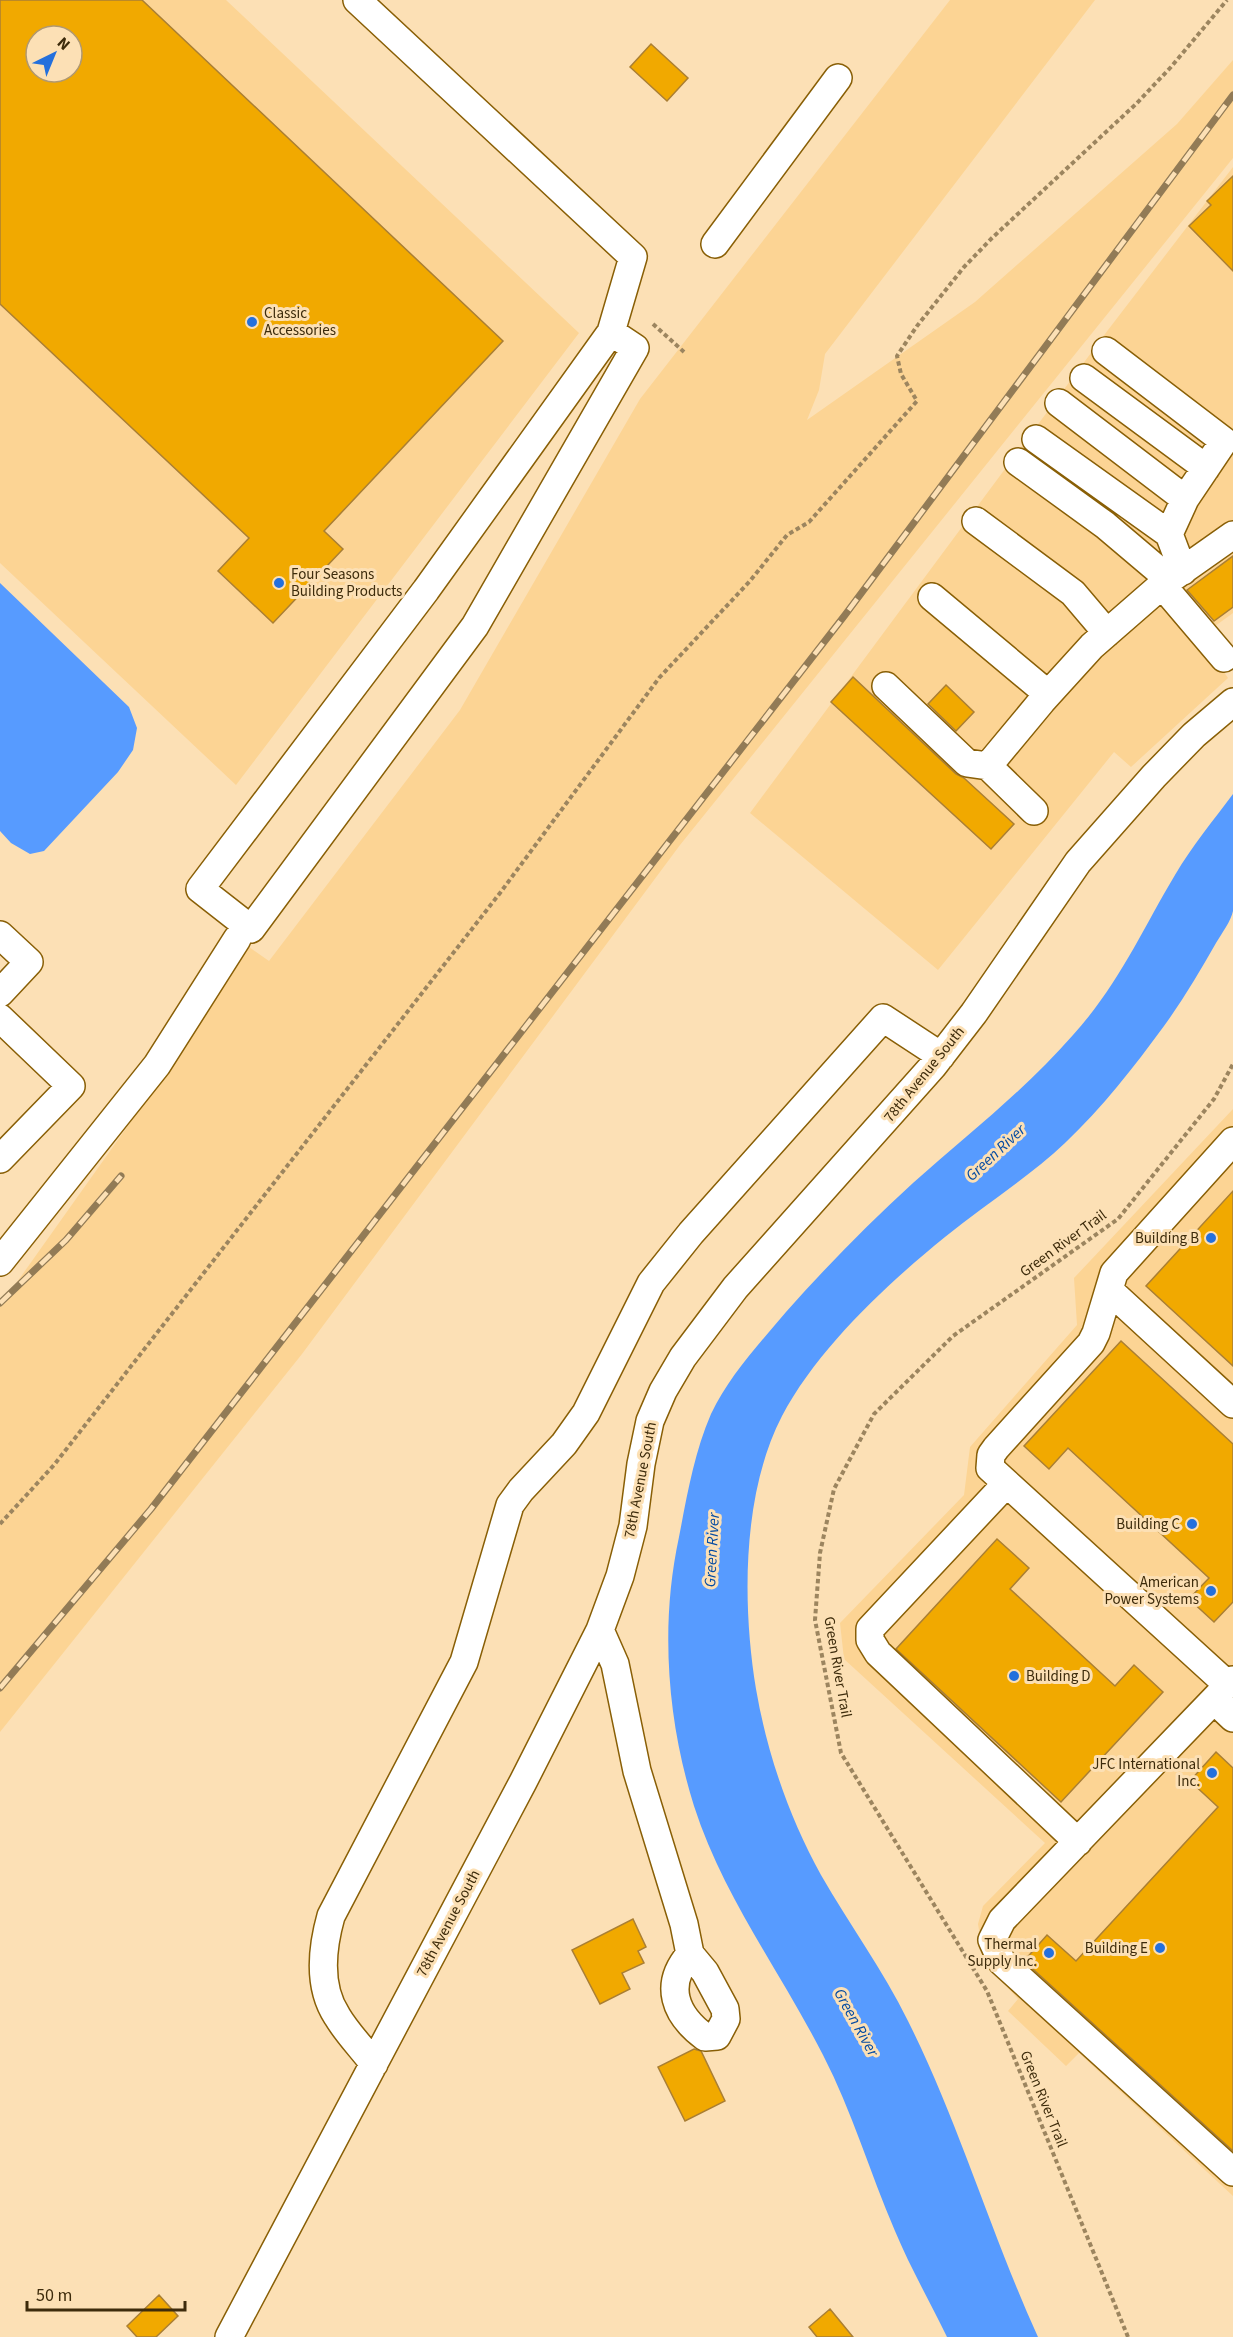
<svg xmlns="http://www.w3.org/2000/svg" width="1233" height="2337" font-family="'Source Sans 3',sans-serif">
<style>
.built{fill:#fcd494;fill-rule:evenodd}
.water{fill:#579bff}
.building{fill:#f1a900;stroke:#aa7f34;stroke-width:1.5;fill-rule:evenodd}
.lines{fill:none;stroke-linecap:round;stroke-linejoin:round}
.minor-casing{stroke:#895f06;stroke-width:30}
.path{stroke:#9c855f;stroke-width:4;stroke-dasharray:4.5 3;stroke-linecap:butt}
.minor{stroke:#fff;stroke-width:27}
.rail-casing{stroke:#927b56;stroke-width:7}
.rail{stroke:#fce0b5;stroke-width:4.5;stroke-dasharray:14;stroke-linecap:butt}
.poi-dot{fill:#2470dc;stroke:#fce0b5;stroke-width:2}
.labels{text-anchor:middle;stroke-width:6;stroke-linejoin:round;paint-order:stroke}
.poi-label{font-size:15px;fill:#3d2b0b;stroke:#fce0b5;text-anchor:end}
.street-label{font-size:15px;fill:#3d2b0b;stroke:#fce0b5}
.water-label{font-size:16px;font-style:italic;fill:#054ba2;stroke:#fce0b5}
</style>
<rect width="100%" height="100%" fill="#fce0b5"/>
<path class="built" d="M0,0H226L579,333L236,785L0,563ZM36,36H72V72H36Z
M950,0H1095L825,354L819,390L807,420L975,302L1177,124L1233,60V158L680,845L302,1354L0,1732V1306L186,1044L249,947L269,961L460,710L640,399Z
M1233,167V613L1200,637L1228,678L1131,767L1114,752L938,970L750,813L1108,330Z
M1233,1109V2196L1079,2053L1066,2066L1008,2011L1018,1999L997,1976L982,1948L978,1924L983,1906L1045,1843L844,1659L840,1623L964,1495L970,1447L1077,1325L1074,1278Z"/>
<path class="water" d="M0,583L129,707L137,728L133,750L118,772L44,851L30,854L11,843L0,831Z
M1233,794C1233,821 1233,848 1233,875C1233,886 1233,900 1233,911C1231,921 1222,933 1216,943C1200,971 1183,1000 1164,1026C1134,1067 1102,1108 1065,1143C1028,1178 984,1205 945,1237C886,1285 818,1348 782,1416C742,1493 742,1604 756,1689C767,1753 789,1817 821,1875C849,1924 883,1970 908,2021C959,2123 991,2234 1038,2337H947C930,2302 910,2267 895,2231C870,2173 852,2111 823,2055C780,1971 723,1896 694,1806C667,1720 660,1625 679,1537C687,1496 694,1453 711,1414C729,1376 759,1344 786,1312C826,1267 868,1224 913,1183C967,1135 1025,1090 1073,1035C1119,984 1141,932 1175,875C1192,846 1213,821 1233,794Z"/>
<path class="building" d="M0,0H142L503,341L324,531L343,549L273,623L218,571L249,538L0,304ZM36,36H72V72H36Z
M651,44L688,78L667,101L630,67Z
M1233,176V271L1189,226L1211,205L1207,201Z
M1233,556V607L1214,621L1187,590Z
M853,677L956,774L964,778L1014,824L991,849L831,702Z
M946,685L974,712L956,731L928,704Z
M1233,1191V1366L1146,1286Z
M1121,1341L1233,1444V1602L1214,1622L1189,1599L1209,1578L1068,1448L1049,1469L1024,1446Z
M997,1539L1029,1568L1010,1589L1115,1686L1134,1665L1163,1692L1061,1802L896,1649Z
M1216,1752L1233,1768V2151L1024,1961L1047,1935L1076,1961L1218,1807L1190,1781Z
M633,1919L646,1947L638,1951L644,1963L622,1973L630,1989L600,2004L572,1950Z
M694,2049L701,2051L725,2101L685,2121L658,2067Z
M159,2295L178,2316L156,2337H137L127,2326Z
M830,2309L853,2337H817L809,2327Z"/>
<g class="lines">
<defs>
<path id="minor" d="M357,0L633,257L611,332L426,590L200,889L251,929L475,626L635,348L611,332
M715,244L838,78
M1106,351L1224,441L1185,499L1169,534L1183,571
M1084,378L1206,468
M1059,403L1185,499
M1036,439L1169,534
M1018,462L1105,525L1170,580
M976,521L1073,593L1107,633
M1162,585L1224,658
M932,597L1048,694
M886,686L967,763L988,766L1034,811
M988,766L1042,701L1092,646L1162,585L1233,535
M0,935L29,962L0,993
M0,1018L71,1086L0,1159
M0,1262L157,1065L237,939
M1109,1290L1233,1404
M1006,1484L870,1629V1640L878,1653L1078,1842
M600,1630L615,1664L637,1771L684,1924L690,1954L705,1972L725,2009L726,2019L717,2036L705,2037C675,2015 663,1985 690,1954
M1233,1680L1002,1920L992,1940L1002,1962L1233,2172
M1228,1685L990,1468L991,1455L996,1448L1091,1343L1096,1333L1114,1273L1233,1141
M1214,1700L1233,1718
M374,2064C362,2048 347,2033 337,2016C318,1987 322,1948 331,1916L464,1662L510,1505L521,1490L564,1444L586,1413L651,1283L691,1233L883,1018L941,1056
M229,2337L523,1782L600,1630L620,1576L633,1526L641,1464L650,1421L663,1391L683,1357L735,1288L933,1066L974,1013L1078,862L1154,776L1194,735L1233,702"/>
</defs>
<use href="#minor" class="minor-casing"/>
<path class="path" d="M653,324L684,352
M0,1524L54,1465L500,893L659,678L750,581L787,535L809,522L917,401L901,374L897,356L917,326L964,267L992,238L1136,104L1171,67L1227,0
M1128,2337L987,1991L841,1753L815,1620L820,1553L834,1489L874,1414L953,1336L1118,1219L1214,1099L1233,1064"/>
<use href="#minor" class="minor"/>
<defs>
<path id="rail" d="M0,1303L66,1240L121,1176
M0,1688L151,1509L845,615L1233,95"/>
</defs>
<use href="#rail" class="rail-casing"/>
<use href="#rail" class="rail"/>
</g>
<g class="poi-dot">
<circle cx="252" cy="322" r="6"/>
<circle cx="279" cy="583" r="6"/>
<circle cx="1211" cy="1238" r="6"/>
<circle cx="1192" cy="1524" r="6"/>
<circle cx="1211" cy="1591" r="6"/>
<circle cx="1014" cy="1676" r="6"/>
<circle cx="1212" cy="1773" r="6"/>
<circle cx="1160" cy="1948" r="6"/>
<circle cx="1049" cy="1953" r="6"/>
</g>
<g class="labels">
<g class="poi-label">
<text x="264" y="318" text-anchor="start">Classic<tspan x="264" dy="17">Accessories</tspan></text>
<text x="291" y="579" text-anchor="start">Four Seasons<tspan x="291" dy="17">Building Products</tspan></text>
<text x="1199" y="1243">Building B</text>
<text x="1180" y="1529">Building C</text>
<text x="1199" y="1587">American<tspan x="1199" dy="17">Power Systems</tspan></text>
<text x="1026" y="1681" text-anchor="start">Building D</text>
<text x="1200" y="1769">JFC International<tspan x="1200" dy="17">Inc.</tspan></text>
<text x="1037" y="1949">Thermal<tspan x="1037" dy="17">Supply Inc.</tspan></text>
<text x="1148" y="1953">Building E</text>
</g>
<g class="street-label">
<text transform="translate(924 1074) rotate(-51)" y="5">78th Avenue South</text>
<text transform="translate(1063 1243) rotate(-36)" y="5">Green River Trail</text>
<text transform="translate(640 1480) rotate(-79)" y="5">78th Avenue South</text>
<text transform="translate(838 1667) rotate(80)" y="5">Green River Trail</text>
<text transform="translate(448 1923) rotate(-62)" y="5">78th Avenue South</text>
<text transform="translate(1044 2099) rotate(68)" y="5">Green River Trail</text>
</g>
<g class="water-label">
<text transform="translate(995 1152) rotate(-43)" y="6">Green River</text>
<text transform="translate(711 1550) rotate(-87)" y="6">Green River</text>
<text transform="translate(857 2022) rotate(61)" y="6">Green River</text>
</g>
</g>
<g transform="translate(54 54) rotate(43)"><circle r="28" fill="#fce0b5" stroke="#b09871" stroke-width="1.5"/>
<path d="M0-4.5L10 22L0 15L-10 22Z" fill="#2470dc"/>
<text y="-9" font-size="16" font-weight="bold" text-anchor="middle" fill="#3d2b0b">N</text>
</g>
<path d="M27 2301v9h158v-9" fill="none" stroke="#3d2b0b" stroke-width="3"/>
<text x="36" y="2301" font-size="18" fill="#3d2b0b" stroke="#fce0b5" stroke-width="4.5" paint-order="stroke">50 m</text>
</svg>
